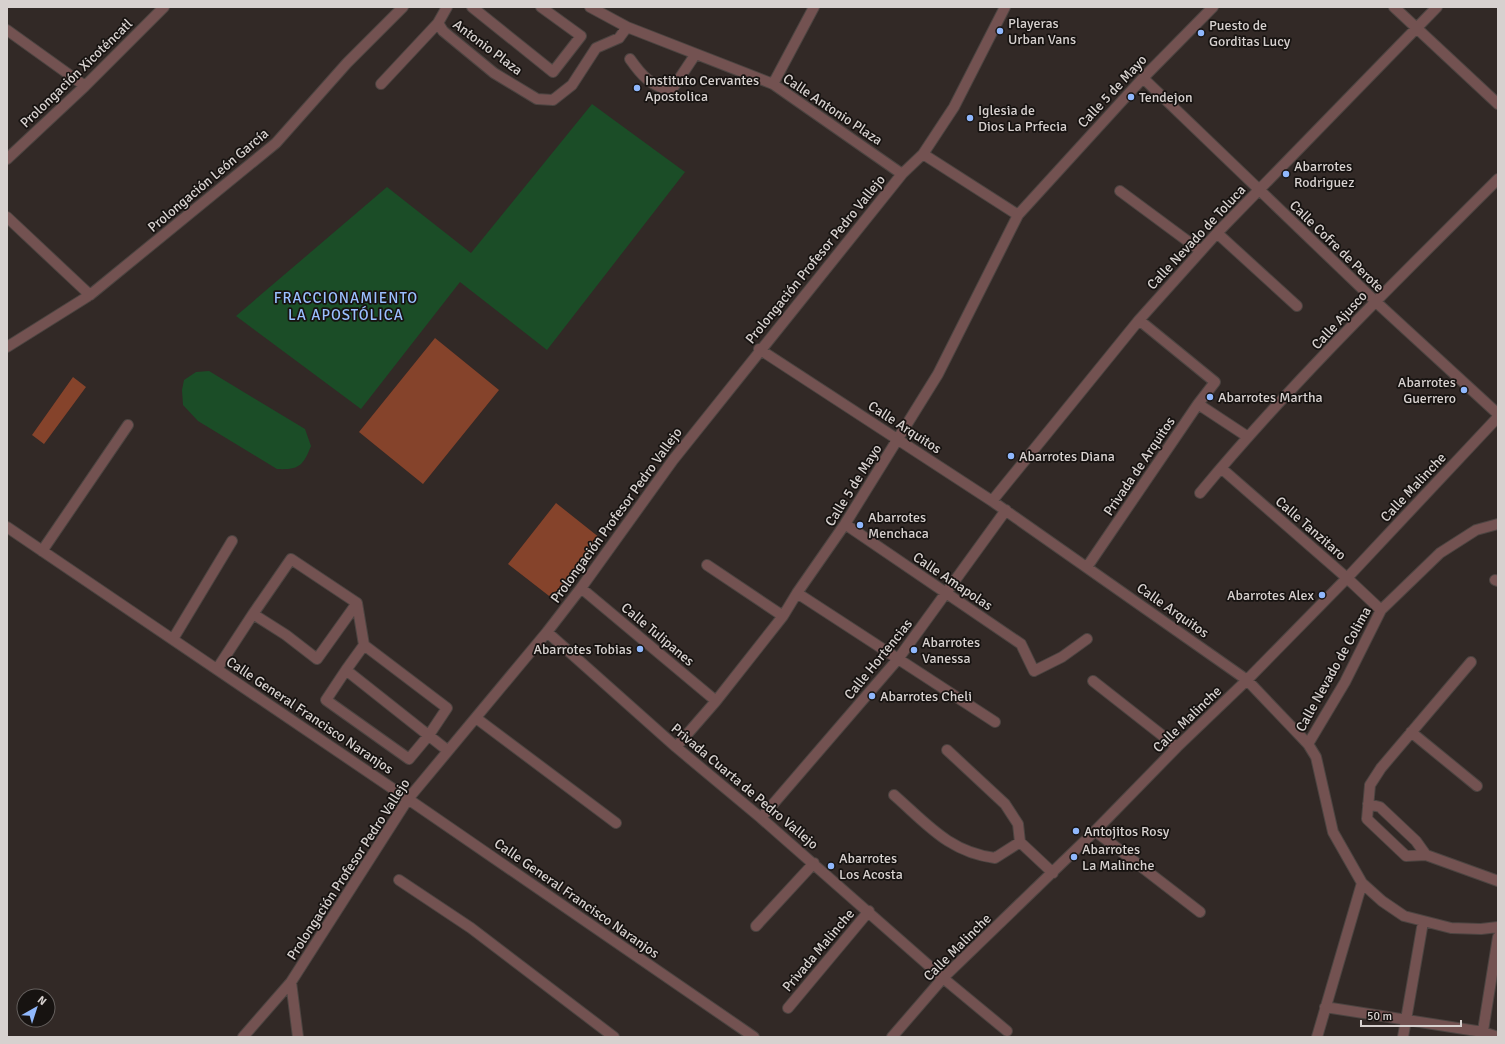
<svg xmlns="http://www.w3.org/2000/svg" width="1505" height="1044" font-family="Signika,sans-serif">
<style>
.green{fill:#1b4d27}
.building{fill:#85432b}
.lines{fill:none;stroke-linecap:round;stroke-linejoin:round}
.minor-casing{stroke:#4c4441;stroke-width:12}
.minor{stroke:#735251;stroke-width:10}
.poi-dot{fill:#90b8fd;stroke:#171311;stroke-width:1.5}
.labels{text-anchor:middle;stroke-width:3.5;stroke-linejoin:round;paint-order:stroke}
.poi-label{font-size:14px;fill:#d7d1cf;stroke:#171311;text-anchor:start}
.street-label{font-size:14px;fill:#d7d1cf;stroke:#171311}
.neighbourhood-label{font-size:15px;letter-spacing:1px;fill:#9abfff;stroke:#171311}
</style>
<rect width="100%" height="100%" fill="#322926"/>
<path class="green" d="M592,104L685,172L547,350L460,282L361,409L236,316L387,187L471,253Z
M209,371L305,429L311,446C303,466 299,470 277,469L198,421L183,405L182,390L184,380L196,372Z"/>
<path class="building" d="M435,338L499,390L423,484L359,432Z
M73,377L86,387L44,444L32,435Z
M556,503L600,538L553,599L508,564Z"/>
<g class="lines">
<defs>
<path id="minor" d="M447,7L438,23L443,31L494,73L537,99L553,100L572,85L596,48L619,38L627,27
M472,7L553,72L581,36L541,7
M590,7L627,27L773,84L902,174
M1394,7L1498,104
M7,30L85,86
M630,59C642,76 650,85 671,91L695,55
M1143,78L1375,301L1498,414
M381,84L438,23
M773,84L814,7
M923,154L1018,215
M7,159L85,86L164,7
M1120,191L1201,251
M7,217L90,295
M1217,233L1297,306
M7,347L90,295L276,143L347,63L403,7
M759,349L992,501L1247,680L1308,744L1316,757L1333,832L1362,883L1382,901L1404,916L1451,928L1481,929L1498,927
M1198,404L1248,437
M1221,468L1347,578L1381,610
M1200,493C1292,382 1396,281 1498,179
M992,501L1139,320L1217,233L1437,7
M845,524L1021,644L1034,671L1062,657L1087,639
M7,527L408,799L754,1037
M42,551L128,425
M707,565L783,616
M1087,567L1198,404L1215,382L1139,320
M1495,580L1498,581
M581,588L716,701
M797,593L995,722
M357,603L317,659L286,635L253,614L291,559L357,603L364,645L346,670L447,750
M547,632L676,747L761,818L943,978L1007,1031
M173,639L232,541
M1471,662L1381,768L1370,785L1367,819L1406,856L1426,855L1498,881
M217,669L253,614
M346,670L326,700L409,759L429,735L447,708L364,645
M1093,681L1177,747
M476,718L616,823
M1411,732L1477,786
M1308,744L1345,682L1381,610L1440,553L1476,530L1498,524
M676,747L716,701L783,616L797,593L845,524L938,374L1018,215L1143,78L1213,7
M947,750L1005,804L1018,824L1020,842L1053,873
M894,795C927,824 949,852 995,858L1020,842
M1368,804L1380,807L1416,841L1426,855
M761,818L898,659L1006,510
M1095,831L1200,912
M399,880L471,928L614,1037
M756,926L814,863
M291,982L298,1037
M1325,1007L1483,1032L1498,1037
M788,1008L869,911
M243,1037L291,982L408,799L547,632L581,588L673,460L902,174L923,154L954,107L1005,7
M892,1037L943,978L1095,831L1177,747L1247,680L1347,578L1498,417
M1317,1037L1362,883
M1403,1037L1423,922
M1482,1037L1498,937"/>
</defs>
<use href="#minor" class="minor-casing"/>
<use href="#minor" class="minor"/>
</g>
<g class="poi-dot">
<circle cx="1000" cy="31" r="4"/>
<circle cx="1201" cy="33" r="4"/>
<circle cx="637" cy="88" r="4"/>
<circle cx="1131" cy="97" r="4"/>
<circle cx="970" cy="118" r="4"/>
<circle cx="1286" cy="174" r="4"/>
<circle cx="1464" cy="390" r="4"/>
<circle cx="1210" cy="397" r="4"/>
<circle cx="1011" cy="456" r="4"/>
<circle cx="860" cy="525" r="4"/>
<circle cx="1322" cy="595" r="4"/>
<circle cx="640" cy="649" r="4"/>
<circle cx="914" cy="650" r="4"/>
<circle cx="872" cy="696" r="4"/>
<circle cx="1076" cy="831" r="4"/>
<circle cx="1074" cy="857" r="4"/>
<circle cx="831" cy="866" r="4"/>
</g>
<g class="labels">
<g class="poi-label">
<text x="1008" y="28">Playeras<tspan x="1008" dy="16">Urban Vans</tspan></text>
<text x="1209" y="30">Puesto de<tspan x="1209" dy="16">Gorditas Lucy</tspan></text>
<text x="645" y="85">Instituto Cervantes<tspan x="645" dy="16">Apostolica</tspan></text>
<text x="1139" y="102">Tendejon</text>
<text x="978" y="115">Iglesia de<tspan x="978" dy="16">Dios La Prfecia</tspan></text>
<text x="1294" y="171">Abarrotes<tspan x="1294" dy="16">Rodriguez</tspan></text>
<text x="1456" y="387" text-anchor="end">Abarrotes<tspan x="1456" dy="16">Guerrero</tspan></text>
<text x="1218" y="402">Abarrotes Martha</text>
<text x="1019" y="461">Abarrotes Diana</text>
<text x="868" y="522">Abarrotes<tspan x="868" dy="16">Menchaca</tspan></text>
<text x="1314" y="600" text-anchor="end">Abarrotes Alex</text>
<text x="922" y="647">Abarrotes<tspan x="922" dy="16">Vanessa</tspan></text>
<text x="632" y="654" text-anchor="end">Abarrotes Tobias</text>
<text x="880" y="701">Abarrotes Cheli</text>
<text x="1084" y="836">Antojitos Rosy</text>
<text x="1082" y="854">Abarrotes<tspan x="1082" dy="16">La Malinche</tspan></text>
<text x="839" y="863">Abarrotes<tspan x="839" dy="16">Los Acosta</tspan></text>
</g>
<g class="street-label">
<text transform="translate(488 47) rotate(37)" y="5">Antonio Plaza</text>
<text transform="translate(76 73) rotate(-44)" y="5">Prolongación Xicoténcatl</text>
<text transform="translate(1112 91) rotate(-47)" y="5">Calle 5 de Mayo</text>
<text transform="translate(833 109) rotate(34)" y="5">Calle Antonio Plaza</text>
<text transform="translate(208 180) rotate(-40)" y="5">Prolongación León García</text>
<text transform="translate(1196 237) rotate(-47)" y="5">Calle Nevado de Toluca</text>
<text transform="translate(1337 246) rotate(44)" y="5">Calle Cofre de Perote</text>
<text transform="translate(815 259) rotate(-51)" y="5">Prolongación Profesor Pedro Vallejo</text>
<text transform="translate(1339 320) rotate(-47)" y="5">Calle Ajusco</text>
<text transform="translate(905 427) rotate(33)" y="5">Calle Arquitos</text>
<text transform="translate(1139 466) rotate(-56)" y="5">Privada de Arquitos</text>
<text transform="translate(853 485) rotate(-58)" y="5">Calle 5 de Mayo</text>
<text transform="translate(1413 487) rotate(-47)" y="5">Calle Malinche</text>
<text transform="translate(616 515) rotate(-54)" y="5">Prolongación Profesor Pedro Vallejo</text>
<text transform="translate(1311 528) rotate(41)" y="5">Calle Tanzitaro</text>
<text transform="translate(953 581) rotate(34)" y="5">Calle Amapolas</text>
<text transform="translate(1173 610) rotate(35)" y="5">Calle Arquitos</text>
<text transform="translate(658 634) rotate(40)" y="5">Calle Tulipanes</text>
<text transform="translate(878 659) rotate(-51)" y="5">Calle Hortencias</text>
<text transform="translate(1333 669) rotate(-61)" y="5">Calle Nevado de Colima</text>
<text transform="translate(310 715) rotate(34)" y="5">Calle General Francisco Naranjos</text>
<text transform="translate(1187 719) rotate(-44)" y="5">Calle Malinche</text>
<text transform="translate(745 786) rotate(40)" y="5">Privada Cuarta de Pedro Vallejo</text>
<text transform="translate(348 869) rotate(-57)" y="5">Prolongación Profesor Pedro Vallejo</text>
<text transform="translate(577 898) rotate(35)" y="5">Calle General Francisco Naranjos</text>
<text transform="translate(957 947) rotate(-45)" y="5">Calle Malinche</text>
<text transform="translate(818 950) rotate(-50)" y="5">Privada Malinche</text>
</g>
<g class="neighbourhood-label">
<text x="346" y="303">FRACCIONAMIENTO<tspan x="346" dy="17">LA APOSTÓLICA</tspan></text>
</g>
</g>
<rect width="1505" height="1044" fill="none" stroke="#d7d1cf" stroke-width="16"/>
<g transform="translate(36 1008) rotate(39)"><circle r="19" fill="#171311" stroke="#645f5d"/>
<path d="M0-3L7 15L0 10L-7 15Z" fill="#90b8fd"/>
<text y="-6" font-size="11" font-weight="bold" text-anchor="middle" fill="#d7d1cf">N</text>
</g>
<path d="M1361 1020v6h100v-6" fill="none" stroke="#d7d1cf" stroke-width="2"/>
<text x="1367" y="1020" font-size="12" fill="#d7d1cf" stroke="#171311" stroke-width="3" paint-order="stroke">50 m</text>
</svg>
